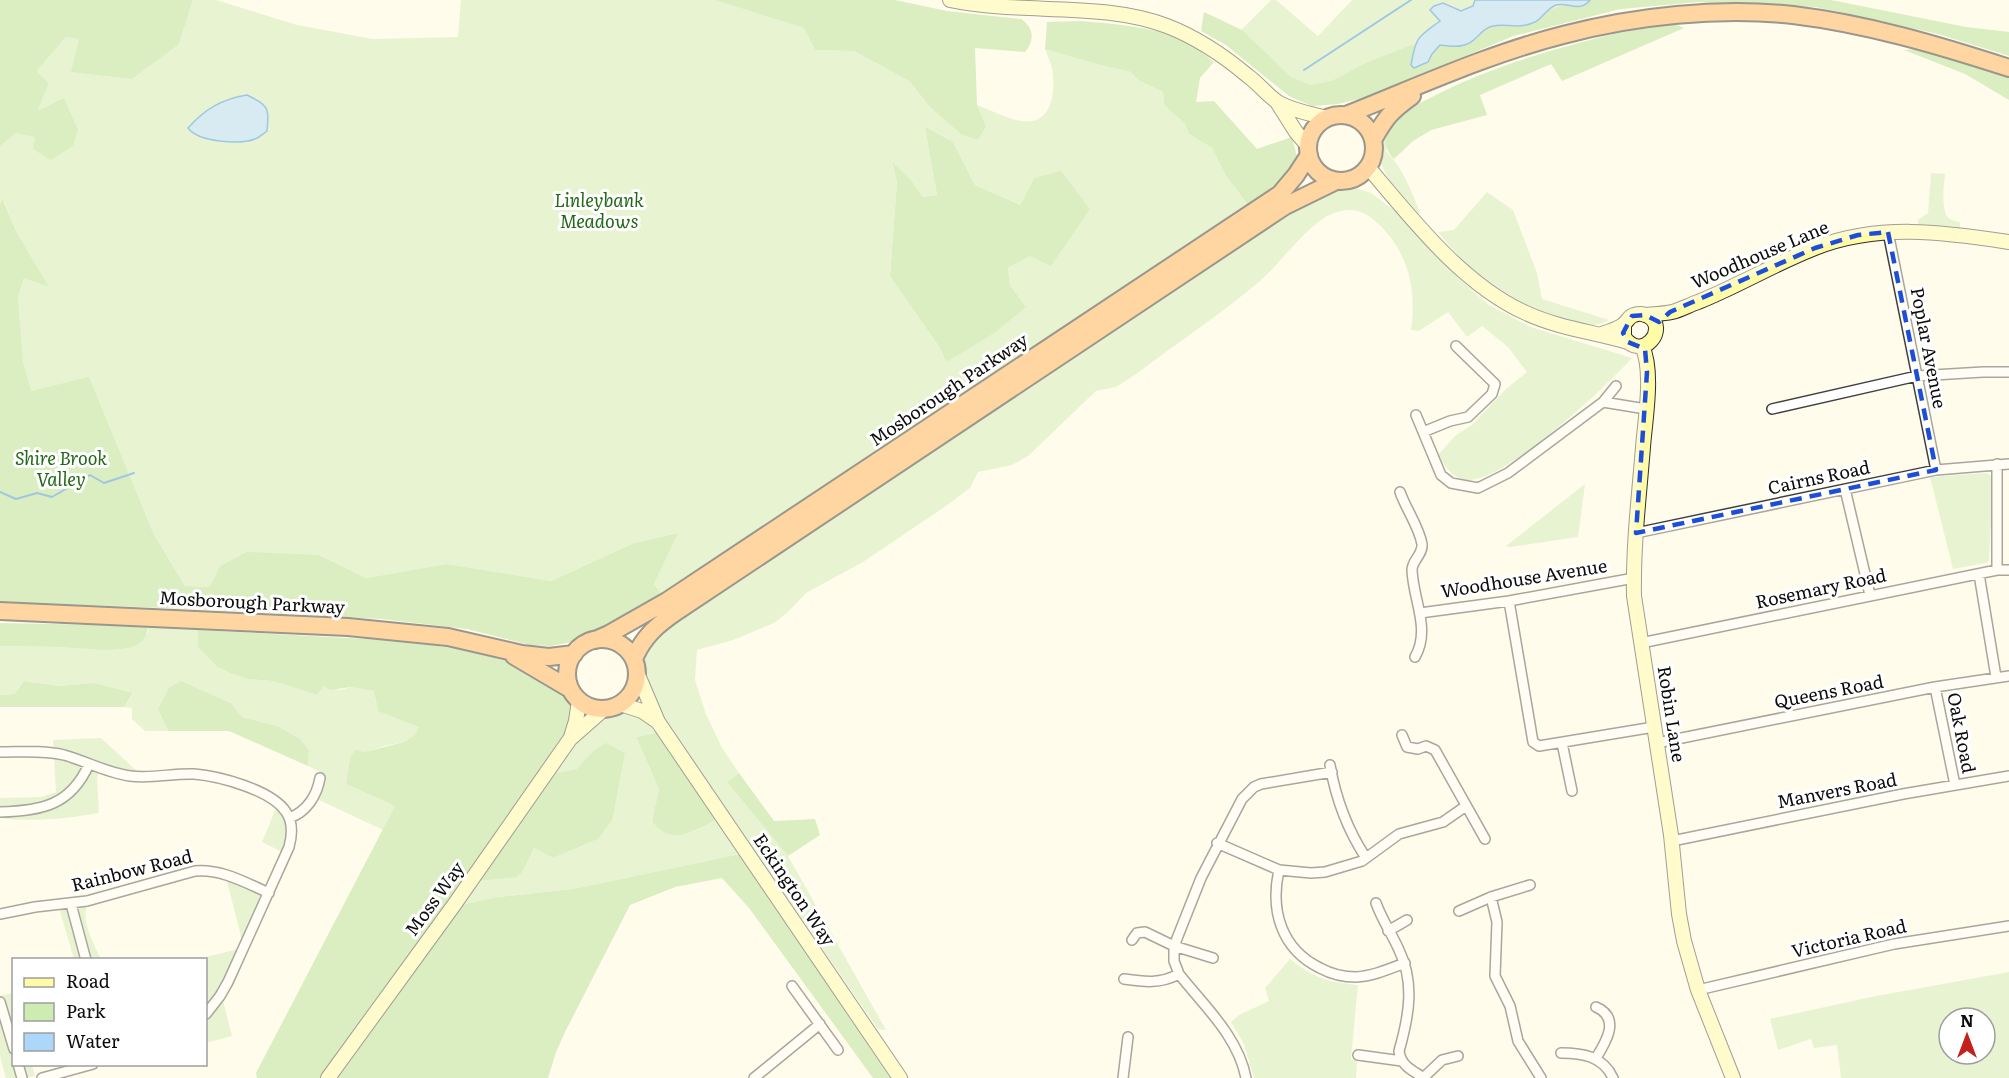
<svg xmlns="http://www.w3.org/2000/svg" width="2009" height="1078" font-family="Literata,serif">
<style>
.green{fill:#ccecb2;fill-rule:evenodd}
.forest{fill:#aedd91}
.water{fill:#acd7fa;stroke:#2e87d6;stroke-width:1.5}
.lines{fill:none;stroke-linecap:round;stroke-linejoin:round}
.stream{stroke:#2e87d6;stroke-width:2}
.street-casing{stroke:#3f3f3f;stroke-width:12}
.secondary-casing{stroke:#2e2e2e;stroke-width:16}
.highway-casing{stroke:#1d1d1d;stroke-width:20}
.street{stroke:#fff;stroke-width:9}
.secondary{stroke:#fffba6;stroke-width:14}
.highway{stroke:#fea94a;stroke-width:16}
.marked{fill:none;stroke:#1d4ed8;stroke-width:4.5;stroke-dasharray:12 8;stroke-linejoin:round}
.labels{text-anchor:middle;stroke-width:6;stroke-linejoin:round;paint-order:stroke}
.park-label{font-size:18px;font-style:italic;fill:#236719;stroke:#fff}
.street-label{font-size:18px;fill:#0c0c0c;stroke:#fff}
</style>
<rect width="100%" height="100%" fill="#fffceb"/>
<path class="green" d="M193,0H216L297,25L373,39L458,37L461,0H714L804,28L815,50L854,51L909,81L930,107L986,126L977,105C991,110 1007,119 1021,121C1049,125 1055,99 1053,76C1053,67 1048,57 1045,49L1100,65L1131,72L1138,80L1163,92L1164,105L1185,124L1189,134L1212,148L1226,176L1249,206L663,596L654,584L677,533L634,543L551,581L447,564L366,578L319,555L220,566L209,587L185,586L153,533L0,530L20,322L18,297L24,278L48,286L16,231L4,201L0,203V94L49,83L37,71L66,37L179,44ZM926,126L953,142L975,185L1020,205L1034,178L1030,256L1008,268L1010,285L1026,307L946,362L940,348L890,276L897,182L892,163L911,180L923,197L937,195Z
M1271,0H1276L1318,36L1352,0H1696L1697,2L1620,9L1513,36L1367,97L1337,104L1312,106L1289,96L1226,45Z
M1392,119L1386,151C1404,169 1412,193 1421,215C1404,205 1374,165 1378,144C1379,136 1387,126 1392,119Z
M1931,173L1945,174C1944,184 1940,213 1950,219C1953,221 1957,221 1960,222V229L1948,226H1918V220L1928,213Z
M1349,186L1371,193L1395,211L1459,279L1489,305L1531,327L1632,358C1606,387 1505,482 1468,480C1454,479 1443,466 1439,454L1455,436L1472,425L1506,389L1527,372L1508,347L1482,326L1467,337L1448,312L1419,331L1411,330C1417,289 1408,250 1376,222C1363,210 1352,207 1334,213C1310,221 1281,263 1260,281C1221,314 1177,343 1136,374L1116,387L1096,391L1028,456L1012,465L978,472L970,488L943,508L863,562L806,593L788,612L774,623L733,640L697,650L695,680L706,714L722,748L739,773L727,782L788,856L886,1030L878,1029L662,717L642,670L643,660L652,639L690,611L751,573L922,456L1287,215L1335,190Z
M1487,192L1513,210L1537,273L1542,299L1609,320C1579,342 1493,288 1469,266C1458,256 1448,244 1438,232L1454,230Z
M1987,473L1992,477L1993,482L1989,561L1986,563L1953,569L1930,477Z
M1585,484L1578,537L1510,547L1506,546Z
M148,626L198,630V647L216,666L232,674L248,679L273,681L317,695L324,686L340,690L351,687L375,691L376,703L402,719L420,727L415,735L404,742L384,746L350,758L346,784L395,806L383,830L319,800L325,774L308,766L309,750L277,726L242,717L232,704L158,709L168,731H145L132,719V708L124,707L133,694L94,683L59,686L24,681L15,694L0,695V646H44L148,633Z
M617,712C637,714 644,717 656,733L636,737L659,789L652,821L692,832L716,820L740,854L573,889L498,897L464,904L476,881L523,871L534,848L553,858L598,839L612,821L593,751L577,769L555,773C572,749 589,723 617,712Z
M101,738L138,772L102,765L97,778L99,813C64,819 35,822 0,818V798L41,797L56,792L53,740Z
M276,808C290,821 289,835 282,852L262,842Z
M226,878L256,890L259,894L260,899L242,940Z
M87,905C81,921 94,945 101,959H74L59,908L79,907Z
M238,949L220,989L232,1036L206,1043V1019L209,1015L206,1009V957Z
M1290,959C1316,979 1327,982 1358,985L1351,1059L1357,1061L1356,1078H1254L1244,1044L1231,1022L1239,1015L1269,1001L1265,988Z
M2009,972V1078H1841L1837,1045L1814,1048L1811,1039L1778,1050L1770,1019L1871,997ZM1949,1018H1985V1054H1949Z
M13,993L14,1064L32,1065L35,1076L24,1078H6L0,1056V996Z"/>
<path class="forest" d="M0,0H193L179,44L132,79L71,72L79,39L66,37L37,71L49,83L37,111L64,98L78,130L73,146L51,160L33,149L35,137L16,133L0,146Z
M714,0H895L947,11L1021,19C1034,27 1035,41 1025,52L975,48L977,105L986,126L978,140L961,134L930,107L909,81L854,51L815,50L804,28Z
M1583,0H1831L1966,27L2009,32V56L1938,34L1816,7L1697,2L1620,9L1513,36L1367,97L1337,104L1312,106L1289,96L1226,45L1201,31L1204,12L1242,30L1291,77L1310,85L1332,81L1364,64L1406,47L1459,32L1465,34Z
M1080,21C1114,24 1166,27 1195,47C1202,52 1208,57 1214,62L1200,78L1196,102L1214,101L1257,149L1292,137L1297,157L1278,188L1249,206L1226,176L1212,148L1189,134L1185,124L1164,105L1163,92L1138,80L1131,72L1100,65L1045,49L1047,22Z
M1672,23L1684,28L1562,81L1551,64L1480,95L1487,115L1431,130L1413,141L1394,159C1379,144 1385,126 1402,113C1410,107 1421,103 1430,98C1479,72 1533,55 1586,41C1614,33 1643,29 1672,23Z
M1919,49L2009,76V100L1965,74L1904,50Z
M925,126L953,142L975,185L1020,205L1034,178L1061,171L1090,209L1051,266L1030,256L1008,268L1010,285L1026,307L993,334L946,362L940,348L890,276L897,182L892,162L911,180L923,197L937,195Z
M3,200L16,231L49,287L24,278L18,297L23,363L31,391L89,377L153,533L185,586L209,587L220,566L247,552L319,555L366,578L447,564L551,581L634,543L678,533L654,584L663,596L596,633L572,642L551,646L530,645L467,629L382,619L192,609L0,602V203Z
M0,623L148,626C147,638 140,646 128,648C109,652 82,648 62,647C41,646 21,646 0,646Z
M198,630L367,639L430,645L469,650L501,658L521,666L566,691L574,703L570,731L324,1078H257L256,1073L395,806L346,784L350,758L355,750L365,752L404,742L415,735L419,727L378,711L374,691L351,687L330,690L324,686L317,695L273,681L248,679L232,674L216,666L198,647Z
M24,681L59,686L94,683L133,693L124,707H0V695L15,694Z
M181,681L232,704L242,717L277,726L300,739L309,750L308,766L229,731H168L158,709L169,688Z
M656,733L716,820C693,831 671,847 652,821L659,789L636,737Z
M606,743L625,753L612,821L598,839L553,858L534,848L523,871L517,877L476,881L555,773L577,769L593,751Z
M739,773L774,821L815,819L820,835L788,856L727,782Z
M740,854L890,1078H873L749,908L722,878L675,887L630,905L565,1032L556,1052L548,1078H335L456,911L464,904L498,897L573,889Z"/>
<path class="water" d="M1475,0H1590C1580,13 1569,2 1556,5C1547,8 1543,18 1535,22C1517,30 1508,23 1493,26C1481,28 1478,40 1467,44C1459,48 1448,46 1440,45L1432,54L1428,62L1414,68L1411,65C1416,36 1418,37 1440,21L1430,10L1434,6L1443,3L1461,11L1473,6Z
M247,95C269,106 269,107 267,131C264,133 259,138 255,139C240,145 198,142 188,128C205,109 222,99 247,95Z"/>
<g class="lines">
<path class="stream" d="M1304,70L1411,0
M0,492L16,499L37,493L52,497L90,475L104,483L134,473"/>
<defs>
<path id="street" d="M1888,232L1936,470
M1603,402L1646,409
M1772,409L1917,376L1983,372H2009
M1416,415L1441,475L1451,483L1478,488L1508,473L1603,402L1616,386
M1423,432L1450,421L1468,417L1492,394L1495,384L1456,346
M1997,464V570
M1845,489L1870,595
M1400,492C1406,509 1419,527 1422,544C1423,555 1412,560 1412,570C1413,600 1431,629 1415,657
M1636,533L1936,470L2009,464
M1979,574L1996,677
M1509,601L1533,742L1539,746L1654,727
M1420,613L1509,601L1634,578
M1641,643L1997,570H2009
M1935,687L1955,785
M1402,735L1407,747L1418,749L1426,746L1435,750L1485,839
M1562,743L1572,791
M1657,743L1935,687L2009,676
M0,752C21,752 43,750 64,755C86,761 107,773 130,776C152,779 173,773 194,774C219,776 272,790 286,812C293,822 292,836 289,847L228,982L220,996L206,1014
M1330,765C1336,800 1347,829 1366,858
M0,812C42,811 71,805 89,764
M289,818C307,812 317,795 320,778
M1672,841L1903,794L2009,776
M1217,843L1279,870L1311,873L1325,872L1362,861L1399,834L1443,822L1466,806
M1279,870C1270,910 1281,949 1320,968C1331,974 1344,977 1356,977C1373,976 1389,969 1405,963
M1491,897L1497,922L1495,976L1510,1006L1518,1041L1541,1078
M1376,903C1382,920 1392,934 1399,950C1415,983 1409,1016 1399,1051C1401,1066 1412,1070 1424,1078
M71,904L86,960
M1459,911L1491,897L1530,885
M0,914L35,907L87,901L195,871C222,869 244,882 269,893
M1388,931L1407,920
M1132,940L1137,933L1145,932L1174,946L1213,958
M1124,979C1145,982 1160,984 1179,974
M792,986L838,1050
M1698,990L1894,944L2009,926
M0,1002L14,1049
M1561,1053C1582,1053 1603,1056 1613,1078
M1358,1055L1402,1061
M1596,1058C1606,1042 1621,1018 1596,1007
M18,1064L22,1078
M42,1078L93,1064
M754,1078L820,1024
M1123,1078L1128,1037
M1246,1078C1238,1036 1204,1006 1179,974L1174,961V946L1201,878L1242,799L1254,787L1261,784L1332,772
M1423,1078L1442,1060L1458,1056"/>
<path id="secondary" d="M950,0C1020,15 1101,1 1167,26C1198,38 1223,55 1248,76C1259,84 1268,96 1279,103C1294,111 1311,114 1327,118
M1277,102L1296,132L1308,146
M1368,167C1412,219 1463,285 1526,313C1558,328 1594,332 1628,342
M1645,315C1654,314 1663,314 1672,312C1681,310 1689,305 1698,302C1738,286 1774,264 1815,248C1879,223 1943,232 2009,242
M1602,334C1609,331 1619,329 1624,324C1628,321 1628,317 1634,315C1638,313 1644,314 1648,316C1670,328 1642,363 1624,337V324
M1642,346C1654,371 1645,420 1643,447C1639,497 1633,546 1634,596L1671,835L1679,914L1684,941L1698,990L1733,1078
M638,675L658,722L900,1078
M620,704L642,711L658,722
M571,737L576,721L579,701
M328,1078L454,905L570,739L604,709"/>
<path id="highway" d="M1346,115C1417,87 1488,54 1563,35C1635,16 1718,7 1793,15C1867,24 1938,45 2009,68
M1308 148a33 33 0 1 1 66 0a33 33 0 1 1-66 0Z
M1373,140C1386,117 1391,111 1412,96
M0,611L348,627L448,637L522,654L549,657L574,654
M567 674a35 35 0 1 1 70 0a35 35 0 1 1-70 0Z
M595,640L609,634L667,601L1280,194L1296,175L1309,155
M514,656L570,689
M634,659C643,637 657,625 676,612L1285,206L1336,181"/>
</defs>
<use href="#street" class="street-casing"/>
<use href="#secondary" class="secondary-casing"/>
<use href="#highway" class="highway-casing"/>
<use href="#street" class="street"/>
<use href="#secondary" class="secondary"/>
<use href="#highway" class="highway"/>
</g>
<path d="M0 0H2009V1078H0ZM1888,232L1936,470L1636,533L1647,372L1645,349L1628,342L1623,333L1632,316L1645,315L1659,322L1670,312L1815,248L1858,235Z" fill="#fffceb" fill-opacity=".55" fill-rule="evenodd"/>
<path class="marked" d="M1888,232L1936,470L1636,533L1647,372L1645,349L1628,342L1623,333L1632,316L1645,315L1659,322L1670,312L1815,248L1858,235Z"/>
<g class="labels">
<g class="park-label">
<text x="599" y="207">Linleybank<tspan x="599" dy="21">Meadows</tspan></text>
<text x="61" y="465">Shire Brook<tspan x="61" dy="21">Valley</tspan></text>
</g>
<g class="street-label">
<text transform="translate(1760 255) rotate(-23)" y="6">Woodhouse Lane</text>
<text transform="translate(1928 348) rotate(79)" y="6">Poplar Avenue</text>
<text transform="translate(949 390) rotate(-34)" y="6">Mosborough Parkway</text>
<text transform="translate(1819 478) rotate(-12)" y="6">Cairns Road</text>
<text transform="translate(1524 579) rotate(-9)" y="6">Woodhouse Avenue</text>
<text transform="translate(1821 589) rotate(-12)" y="6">Rosemary Road</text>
<text transform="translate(252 603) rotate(3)" y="6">Mosborough Parkway</text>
<text transform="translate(1829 692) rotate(-11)" y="6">Queens Road</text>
<text transform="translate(1671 714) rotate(81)" y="6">Robin Lane</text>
<text transform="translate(1961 733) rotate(79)" y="6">Oak Road</text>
<text transform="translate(1837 791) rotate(-11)" y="6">Manvers Road</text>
<text transform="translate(132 871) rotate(-14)" y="6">Rainbow Road</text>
<text transform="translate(794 890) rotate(56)" y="6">Eckington Way</text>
<text transform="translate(435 899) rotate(-54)" y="6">Moss Way</text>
<text transform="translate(1849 939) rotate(-13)" y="6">Victoria Road</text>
</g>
</g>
<rect x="12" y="958" width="195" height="108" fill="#ffffff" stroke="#9e9e9e" stroke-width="1.5"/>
<rect x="24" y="978" width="30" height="9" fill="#fffba6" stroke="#9e9e9e" stroke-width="1.5"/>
<text x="66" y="988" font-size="18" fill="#0c0c0c">Road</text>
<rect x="24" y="1003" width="30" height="18" fill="#ccecb2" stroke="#9e9e9e" stroke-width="1.5"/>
<text x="66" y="1018" font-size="18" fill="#0c0c0c">Park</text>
<rect x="24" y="1033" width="30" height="18" fill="#acd7fa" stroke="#9e9e9e" stroke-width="1.5"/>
<text x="66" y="1048" font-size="18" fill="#0c0c0c">Water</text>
<g transform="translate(1967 1036)"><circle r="28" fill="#ffffff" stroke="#9e9e9e" stroke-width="1.5"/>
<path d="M0-4.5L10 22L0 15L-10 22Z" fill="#c4201c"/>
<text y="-9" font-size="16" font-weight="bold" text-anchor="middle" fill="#0c0c0c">N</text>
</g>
</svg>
